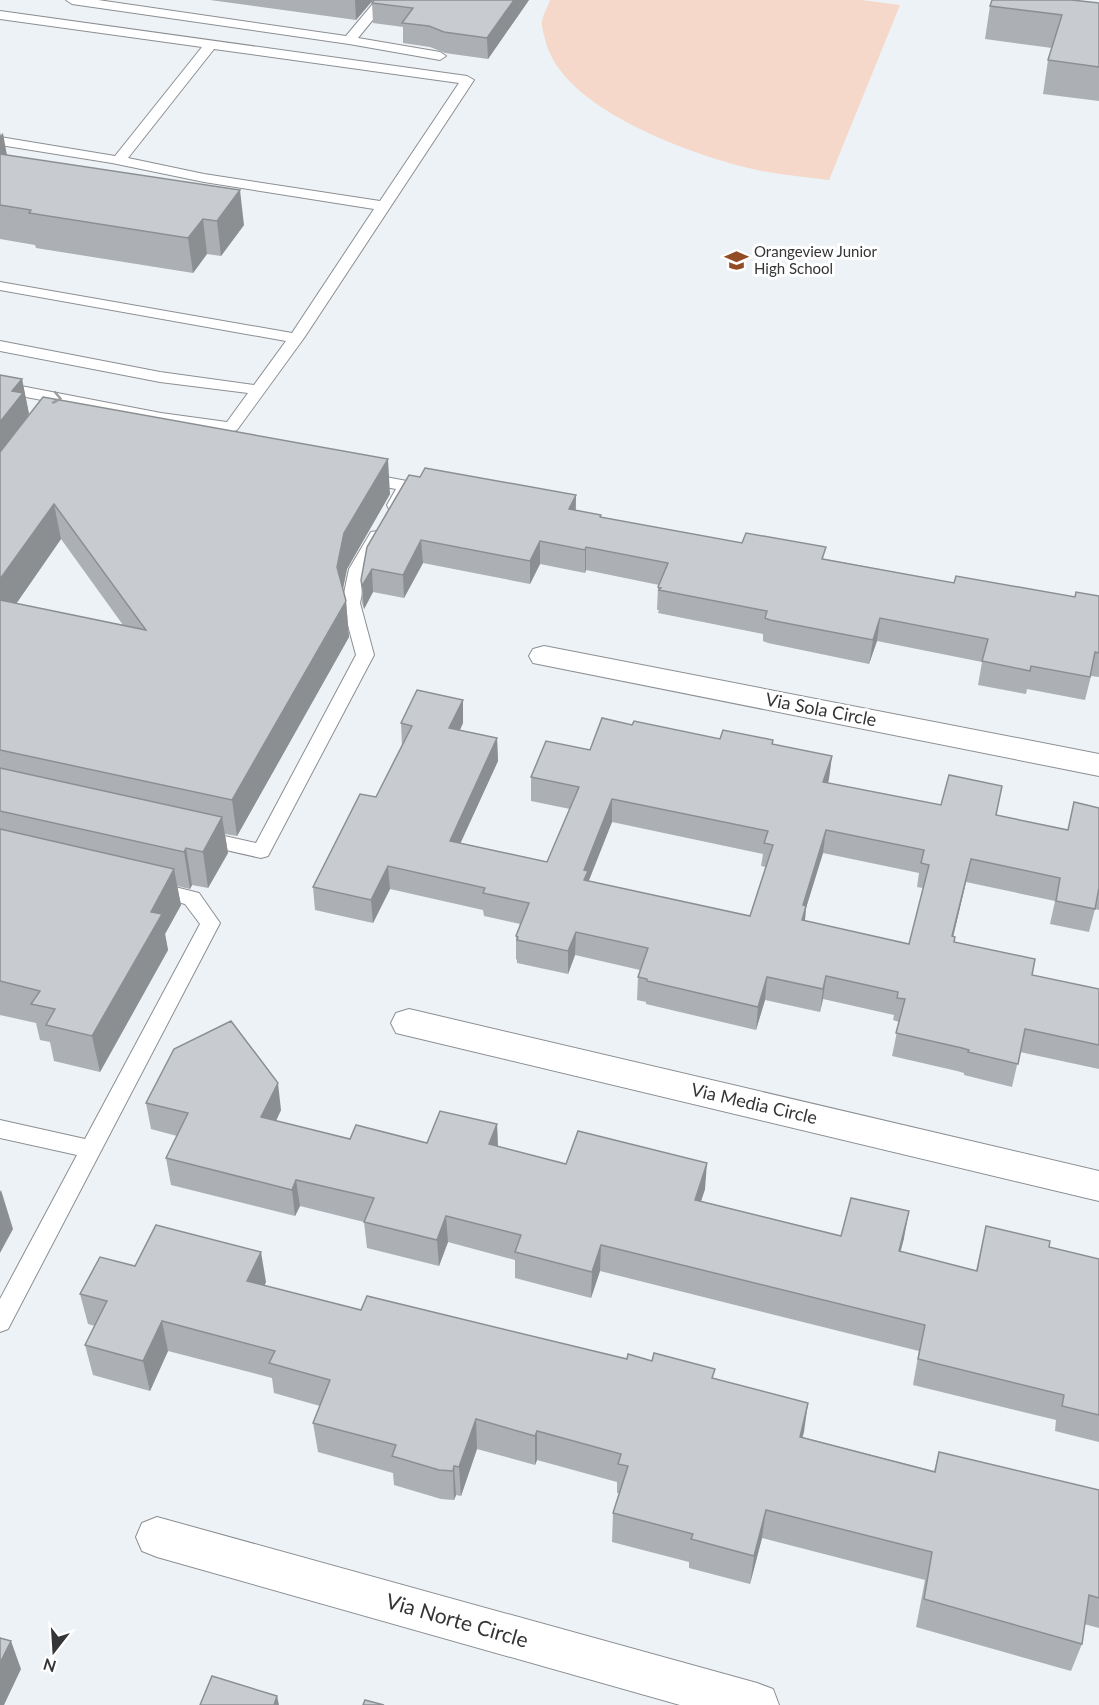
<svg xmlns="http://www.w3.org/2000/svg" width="1099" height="1705" font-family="Lato,sans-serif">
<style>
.green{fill:#f5d8c9}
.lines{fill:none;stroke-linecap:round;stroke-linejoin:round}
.service-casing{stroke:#8b8f93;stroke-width:2}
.minor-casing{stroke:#8b8f93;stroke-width:2}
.service{fill:#fff;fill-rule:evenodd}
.minor{fill:#fff;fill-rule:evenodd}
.wall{fill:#acafb3;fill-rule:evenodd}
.shaded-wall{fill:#8c8f92}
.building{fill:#c8ccd0;stroke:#8c8f92;stroke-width:1.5;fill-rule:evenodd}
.oneway{stroke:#9a9a9b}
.labels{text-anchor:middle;stroke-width:6;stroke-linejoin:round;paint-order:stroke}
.far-poi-label{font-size:15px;fill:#343537;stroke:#fff;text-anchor:start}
.street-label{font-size:18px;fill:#343537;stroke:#fff}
.near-street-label{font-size:21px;fill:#343537;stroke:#fff}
</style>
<rect width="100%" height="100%" fill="#edf2f7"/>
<path class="green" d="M550,0H861L900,5L829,180C805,177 781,175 757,170C694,156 560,109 545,39C544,34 541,27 542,21C543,14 548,7 550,0Z"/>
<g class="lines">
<defs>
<path id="service" d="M66,0H98L346,36L376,0H389L358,38L440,52L446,56L440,60L349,44L72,4Z
M0,11L467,76L474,80L304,338L237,430L231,432L161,423L0,392V382L161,413L227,422L248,393L160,382L0,351V341L160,372L254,385L286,341L0,290V282L292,333L374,209L204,182L112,163L0,145V137L115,156L202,47L0,19ZM214,49L459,83L380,201L204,174L128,158Z
M365,473L412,482L414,486L401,509H389L387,505L396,489L359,482L357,478Z
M377,531L383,532L385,536L367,569L360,603L374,655L268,856L261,858L195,843L192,838L195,833L202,831L256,843L356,655L342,603L349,569L371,532Z
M155,882L199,893L220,923L8,1329L0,1332V1299L77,1155L0,1138V1120L85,1139L200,924L185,904L148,894L145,889L148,884Z"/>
<path id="minor" d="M544,646L1099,754V776L533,663L529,656L533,649Z
M409,1009L1099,1171V1201L396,1033L391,1023L396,1013Z
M157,1517L757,1683L773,1689L779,1705H680L157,1557L142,1551L136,1537L142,1523Z"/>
</defs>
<use href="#service" class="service-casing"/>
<use href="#minor" class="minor-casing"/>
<use href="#service" class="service"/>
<use href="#minor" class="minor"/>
</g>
<path class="wall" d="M210,0H373L356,20Z
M529,0L488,59L445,53L430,47L403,43V27L373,23L372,3Z
M1099,3V101L1043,94L1048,60L1052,48L985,39L990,6Z
M0,132L7,155L244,225L221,256L207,254L193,273L36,248L35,245L0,239Z
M0,375L22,379L29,414L27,417L390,494L347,569L343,589L346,601L349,637L237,836L225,834L228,853L208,888L192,885L190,889L177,886L181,905L165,934L168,950L100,1072L54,1061L50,1042L40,1040L36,1023L0,1015ZM61,539L123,625L16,604Z
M420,477L576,495V510L601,517L954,583L1075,597L1099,596V677L1091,676L1085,700L1027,689L1026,694L978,685L982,662L877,641L869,664L768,643L763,641V634L658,613L659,610H657L658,587L659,585L586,570L585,573L540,564L530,584L423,563L404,598L373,592L364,609L362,603L361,580Z
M463,700V723L460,730L497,738L498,761L460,843L547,862L570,809L531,801V777L590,750L632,725L720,739L773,740V744L832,756L828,783L941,805L996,815L1068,830L1074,802L1099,808V910L1095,909L1089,932L1050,924L1055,901L966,882L953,936L954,942L1032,975L1099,989V1069L1020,1052L1012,1087L964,1075V1073L957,1071L892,1056L899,1022L893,1020L894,1015L823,999L820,1012L765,1000L756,1030L646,1004V1002L637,1000L638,977L640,970L575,955L568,974L517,963V960L516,959V936L520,924L484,916L483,910L390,889L373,923L315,910L313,887L376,797L402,746L401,723ZM612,822L763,854L761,866L766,867L750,916L588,881ZM823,853L919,873L917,887L923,888L909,944L805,921L806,908Z
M146,1103L281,1110L276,1121L350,1139L427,1143L497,1124L498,1147L566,1164L705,1189L701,1201L841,1236L904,1238L900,1252L976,1271L986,1226L1049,1247L1099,1259V1442L1055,1431L1056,1420L913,1385L919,1351L600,1271L591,1298L515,1278V1260L448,1242L439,1266L367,1248L364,1222L300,1206L295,1216L171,1185L166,1158L177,1136L151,1129Z
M135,1266L266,1282L264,1286L361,1310L627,1359L714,1379L808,1403L802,1437L934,1471L939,1452L1099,1492V1628L1084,1624L1082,1644L1071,1671L916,1627L925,1580L762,1538L750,1584L689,1568V1562L612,1542L613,1513L619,1493H617V1482L537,1460L535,1465L477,1449L461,1496L456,1495L454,1500L441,1499L394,1485L393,1473L318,1452L313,1423L320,1406L274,1393L272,1378L168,1351L150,1391L93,1375L85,1345L95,1326L88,1324L80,1294Z"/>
<path class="shaded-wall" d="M355,0H373L356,20Z
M514,0H529L488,59L487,38Z
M3,133L9,167L0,177V136Z
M240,190L244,225L221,256L217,221Z
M203,219L207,254L193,273L188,238Z
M22,379L29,414L27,416L30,428L0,467V422L12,391Z
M388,459L390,494L347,569L340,603L337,567L344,533Z
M576,495L575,518L569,509Z
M54,504L61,539L0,627V579Z
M421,540L423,563L404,598L403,575Z
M540,541V564L530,584V561Z
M586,547V570L585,573V550Z
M372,569L373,592L364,609L362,586Z
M346,601L349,637L237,836L232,800Z
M880,618L877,641L869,664L873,640Z
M463,700V723L450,751L449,728Z
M497,738L498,761L451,864L450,841Z
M832,756L829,779L821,805L823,782Z
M612,799V822L588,883L584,904V870Z
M222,817L228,853L208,888L203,852Z
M826,830L823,853L806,908L804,929L799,943L803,905Z
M186,848L192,885L190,889L184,852Z
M971,859L966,882L948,959L952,936Z
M388,866L390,889L373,923L371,900Z
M174,869L181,905L165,934L168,950L100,1072L92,1036L151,912Z
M576,932L575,955L568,974V951Z
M826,976L823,999L820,1012L823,989Z
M767,977L765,1000L756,1030L758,1007Z
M278,1083L281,1110L265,1144L261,1117Z
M497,1124L498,1150L489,1144Z
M707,1163L705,1189L693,1226L695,1200Z
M296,1180L300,1206L295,1216L292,1190Z
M1,1190L13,1229L0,1253V1192Z
M909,1211L904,1238L894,1278L899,1251Z
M446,1216L448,1242L439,1266L437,1240Z
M601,1245L600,1271L591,1298L592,1272Z
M261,1252L266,1282L252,1312L247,1281Z
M162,1321L168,1351L150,1391L143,1361Z
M808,1403L804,1432L795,1466L800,1437Z
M476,1419L477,1449L461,1496L459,1467Z
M537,1431V1460L535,1465V1436Z
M454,1466L456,1495L454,1500L453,1471Z
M766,1510L762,1538L750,1584L754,1556Z
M11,1641L21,1669L4,1705H0V1663Z
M277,1696L279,1705H274Z"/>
<path class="building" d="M374,0H514L487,38L444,32L429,26L402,23L413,8L372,3Z
M992,0H1072L1099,3V67L1048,60L1062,15L990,6Z
M0,154L240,190L217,221L203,219L188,238L29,213L31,210L0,205Z
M0,375L22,379L12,391L23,393L0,422Z
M43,397L388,459L344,533L337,567L346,601L232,800L0,750V600L146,630L54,504L0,579V452Z
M425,468L576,495L569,509L601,515L600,517L742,543L746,533L826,547L822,559L954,583L956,576L1075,597L1076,592L1099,596V653L1095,652L1090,677L1031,666L1030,671L982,661L988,639L880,618L873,640L770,620L765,618L767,611L659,590L661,588L658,587L668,563L586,547L585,550L540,541L530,561L421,540L403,575L372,569L362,586L361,580L367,547L409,475L420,477Z
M417,690L463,700L449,728L497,738L450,841L547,862L579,787L531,777L546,741L590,750L602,718L632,725L634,721L720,739L723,730L773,740L772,744L832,756L823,782L941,805L949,775L1002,786L996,815L1068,830L1074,802L1099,808V888L1095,909L1056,901L1060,878L971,859L952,936L955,937L954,942L1035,959L1032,975L1099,989V1045L1025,1029L1018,1064L968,1052L969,1050L962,1048L896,1033L905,999L897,998L898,992L826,976L823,989L767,977L758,1007L647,981V979L638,977L648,948L576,932L568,951L517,940L518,937L516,936L529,903L483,893L485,888L388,866L371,900L313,887L360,794L376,797L412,726L401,723ZM612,799L768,831L764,843L773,845L750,916L584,880L588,871L584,870ZM826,830L924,850L921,863L929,865L909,944L802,920L806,906L803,905Z
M0,768L222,817L203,852L186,848L184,852L0,811Z
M0,829L174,869L151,912L162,914L92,1036L46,1025L55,1009L31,1004L40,991L0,981Z
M231,1021L278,1083L261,1117L350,1139L356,1125L427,1143L440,1111L497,1124L489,1144L566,1164L578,1131L707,1163L695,1200L841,1236L851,1198L909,1211L899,1251L977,1271L986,1226L1050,1241L1049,1247L1099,1259V1415L1062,1406L1064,1395L918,1359L925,1325L601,1245L592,1272L515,1252L521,1235L446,1216L437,1240L364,1222L374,1198L296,1180L292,1190L166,1158L188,1113L146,1103L174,1049Z
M156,1225L261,1252L247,1281L361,1310L367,1296L627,1359L628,1354L652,1361L654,1353L715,1369L712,1378L808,1403L800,1437L935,1472L939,1452L1099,1490V1598L1089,1595L1082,1644L924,1599L932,1552L766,1510L754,1556L691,1539L693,1534L613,1513L628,1466L618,1464L621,1454L537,1431L535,1436L476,1419L459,1467L454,1466L453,1471L439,1470L392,1456L396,1445L313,1423L330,1380L269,1363L275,1351L162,1321L143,1361L85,1345L107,1301L80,1294L100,1257L135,1266Z
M0,1638L11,1641L0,1663Z
M212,1676L277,1696L274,1705H200Z
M365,1700L384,1705H363Z"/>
<defs><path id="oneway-chevron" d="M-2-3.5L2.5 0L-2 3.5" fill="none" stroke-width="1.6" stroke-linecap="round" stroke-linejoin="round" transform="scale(1.5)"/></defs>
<use class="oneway" href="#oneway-chevron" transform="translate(57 398) rotate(11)"/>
<defs>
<symbol id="school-bare" viewBox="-9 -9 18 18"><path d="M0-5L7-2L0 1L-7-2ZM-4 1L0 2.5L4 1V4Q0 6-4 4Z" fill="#934d26" stroke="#fff" stroke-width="2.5" paint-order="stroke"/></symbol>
</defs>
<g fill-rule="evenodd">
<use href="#school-bare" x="720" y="244" width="33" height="33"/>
</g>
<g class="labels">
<g class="far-poi-label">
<text x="754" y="257">Orangeview Junior<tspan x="754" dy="17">High School</tspan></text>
</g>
<g class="street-label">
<text transform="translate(821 710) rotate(11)" y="6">Via Sola Circle</text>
<text transform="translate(754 1104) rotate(13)" y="6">Via Media Circle</text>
</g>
<g class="near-street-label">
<text transform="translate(457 1621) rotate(16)" y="7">Via Norte Circle</text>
</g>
</g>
<g transform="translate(54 1651) rotate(197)" stroke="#ffffff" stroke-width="4.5" paint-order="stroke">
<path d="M0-4.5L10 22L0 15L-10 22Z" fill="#343537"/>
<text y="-9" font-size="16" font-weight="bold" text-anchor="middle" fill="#343537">N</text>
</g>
</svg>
